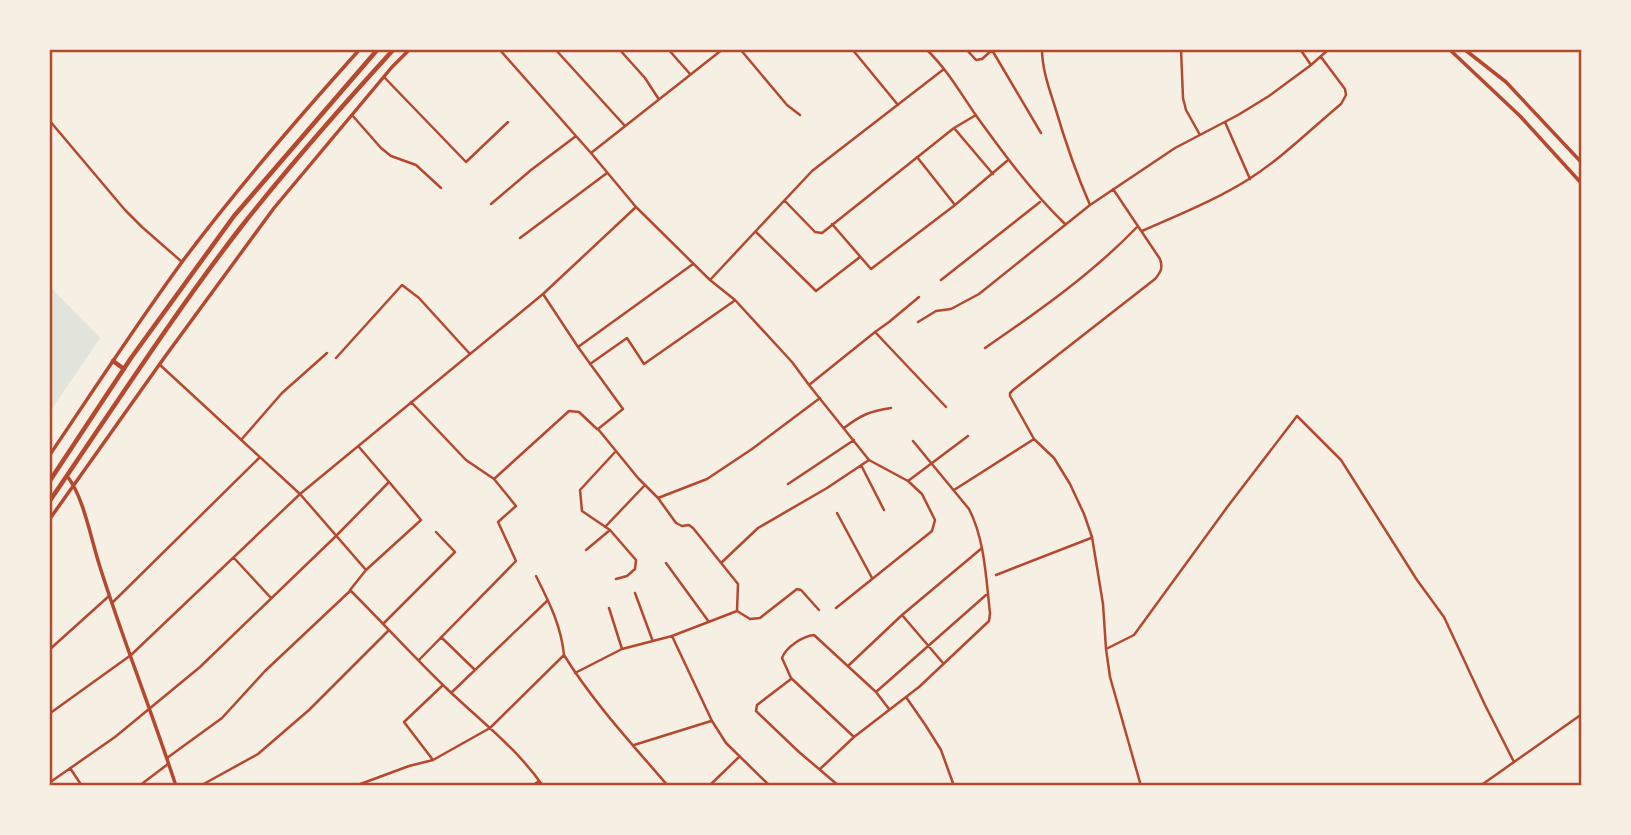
<svg xmlns="http://www.w3.org/2000/svg" width="1631" height="835" font-family="'PT Sans',sans-serif">
<style>
.green{fill:#e2e4dc}
.lines{fill:none;stroke-linecap:round;stroke-linejoin:round}
.minor{stroke:#b5482f;stroke-width:2.5}
.tertiary{stroke:#b5482f;stroke-width:3.5}
.trunk{stroke:#b5482f;stroke-width:4.5}
.neatline{fill:none;stroke:#b5482f;stroke-width:2.5}
</style>
<rect width="100%" height="100%" fill="#f6efe4"/>
<path class="green" d="M49,286L100,338L49,413Z"/>
<g class="lines">
<path class="minor" d="M499,49L591,153
M555,49L625,126
M619,49L645,78L658,98
M668,49L690,74
M723,49L591,153L636,207L710,280L812,171L944,69
M740,49L787,105L800,115
M852,49L898,105
M926,49C946,68 960,92 975,114C1003,153 1031,191 1065,224
M966,49L976,60L982,59L992,50L1041,133
M1042,49C1042,69 1049,88 1055,107C1065,141 1076,173 1090,205
M1181,49L1183,98L1186,110L1200,135
M1300,49L1311,65L1329,49
M384,77L466,162L508,122
M352,115L381,148L391,156L416,165L441,188
M49,120L125,210L142,227L182,262
M1225,122L1250,179
M954,128L993,174
M917,157L955,205
M1113,189L1160,259C1163,268 1161,272 1155,279L1013,390L1010,393V396L1034,439L1054,458L1070,484L1084,514L1092,537L1103,604L1106,649L1110,677L1141,786
M785,201L815,232L822,233L954,128L976,115
M491,204L531,170L576,136
M832,224L871,269L955,205L1008,160
M1142,231C1178,215 1216,200 1249,179C1282,158 1311,129 1341,104L1346,95L1345,89L1321,57
M756,232L816,291L860,257
M520,238L607,173
M710,280L735,300L792,362L809,385L869,460L908,481L922,494L935,520L932,531L836,608
M941,280L1040,202
M543,294L578,347L693,264
M918,322L936,311L951,309L979,294L1090,205L1175,148L1238,115L1269,96L1311,65
M875,332L889,322L919,297
M578,347L623,409L598,429L638,478L658,498L676,523L682,526L689,525L693,528L738,584L737,611L750,619L760,618L797,589L801,590L819,610
M985,348C1039,311 1093,273 1138,226
M336,358L402,285L419,298L470,354
M159,364L300,494L543,294L636,207
M590,364L627,338L644,364L734,301
M809,385L875,332L946,407
M411,402L466,460L494,479L516,506L498,522L516,561L419,660
M844,428C861,415 870,411 891,408
M241,440L282,393L327,353
M616,451L580,490L582,511L610,530L636,560L635,569L627,576L616,579
M861,465L884,510
M494,479L569,411L579,412L597,429
M908,481L968,436
M788,484L854,440
M954,490L1034,439
M658,498L707,479L752,449L820,398
M837,513L872,578
M605,527L645,485
M586,550L610,530
M234,558L271,598
M666,563L709,622
M721,563L758,528L827,488L869,460
M366,570L421,520L390,483
M996,575L1091,538
M635,593L652,639
M112,603L259,458
M609,608L622,649
M902,615L943,663
M383,624L455,552L436,532
M672,636L712,721L726,743L770,786
M441,637L474,669
M1106,649L1134,635L1228,506L1297,416L1341,460L1417,580L1444,617L1485,705L1514,762
M49,650L109,596
M564,655C593,702 632,744 668,786
M848,666L902,615L982,548
M575,673L622,649L672,636L737,611
M791,679L757,705L756,711L799,752L839,786
M876,692L986,595
M451,693L547,601
M906,697L926,726L941,750L954,786
M49,714L131,655L300,494L366,570L350,590C382,622 412,655 444,686C478,719 516,747 543,786
M854,737L791,678L782,658C786,647 803,636 814,635L876,692L889,709
M634,745L711,721
M167,758L222,718L265,671L350,591
M433,760L404,722L443,685
M70,768L82,786
M820,769L854,737L919,687L989,621L990,613C986,579 985,540 969,509L913,441
M49,783L115,737L200,667L336,536L389,482L359,447
M139,786L168,764
M200,786L258,754L309,710L388,631
M355,786L409,766L433,760L490,728L564,655C561,625 549,602 536,576
M532,786L539,781
M709,786L739,757
M1480,786L1582,714"/>
<path class="tertiary" d="M1449,49L1520,116L1582,184
M1464,49L1506,82L1582,163
M49,456C93,391 136,325 182,262C237,188 298,118 360,49
M67,476C84,497 91,540 100,567C123,640 152,712 176,786
M49,520L164,358L274,208L392,67L410,49"/>
<path class="trunk" d="M113,361L124,369
M49,482L131,358L234,216L378,49
M49,502C112,410 173,315 241,227C290,165 341,107 394,49"/>
</g>
<rect width="1631" height="835" fill="none" stroke="#f6efe4" stroke-width="102"/>
<rect x="51" y="51" width="1529" height="733" class="neatline"/>
</svg>
